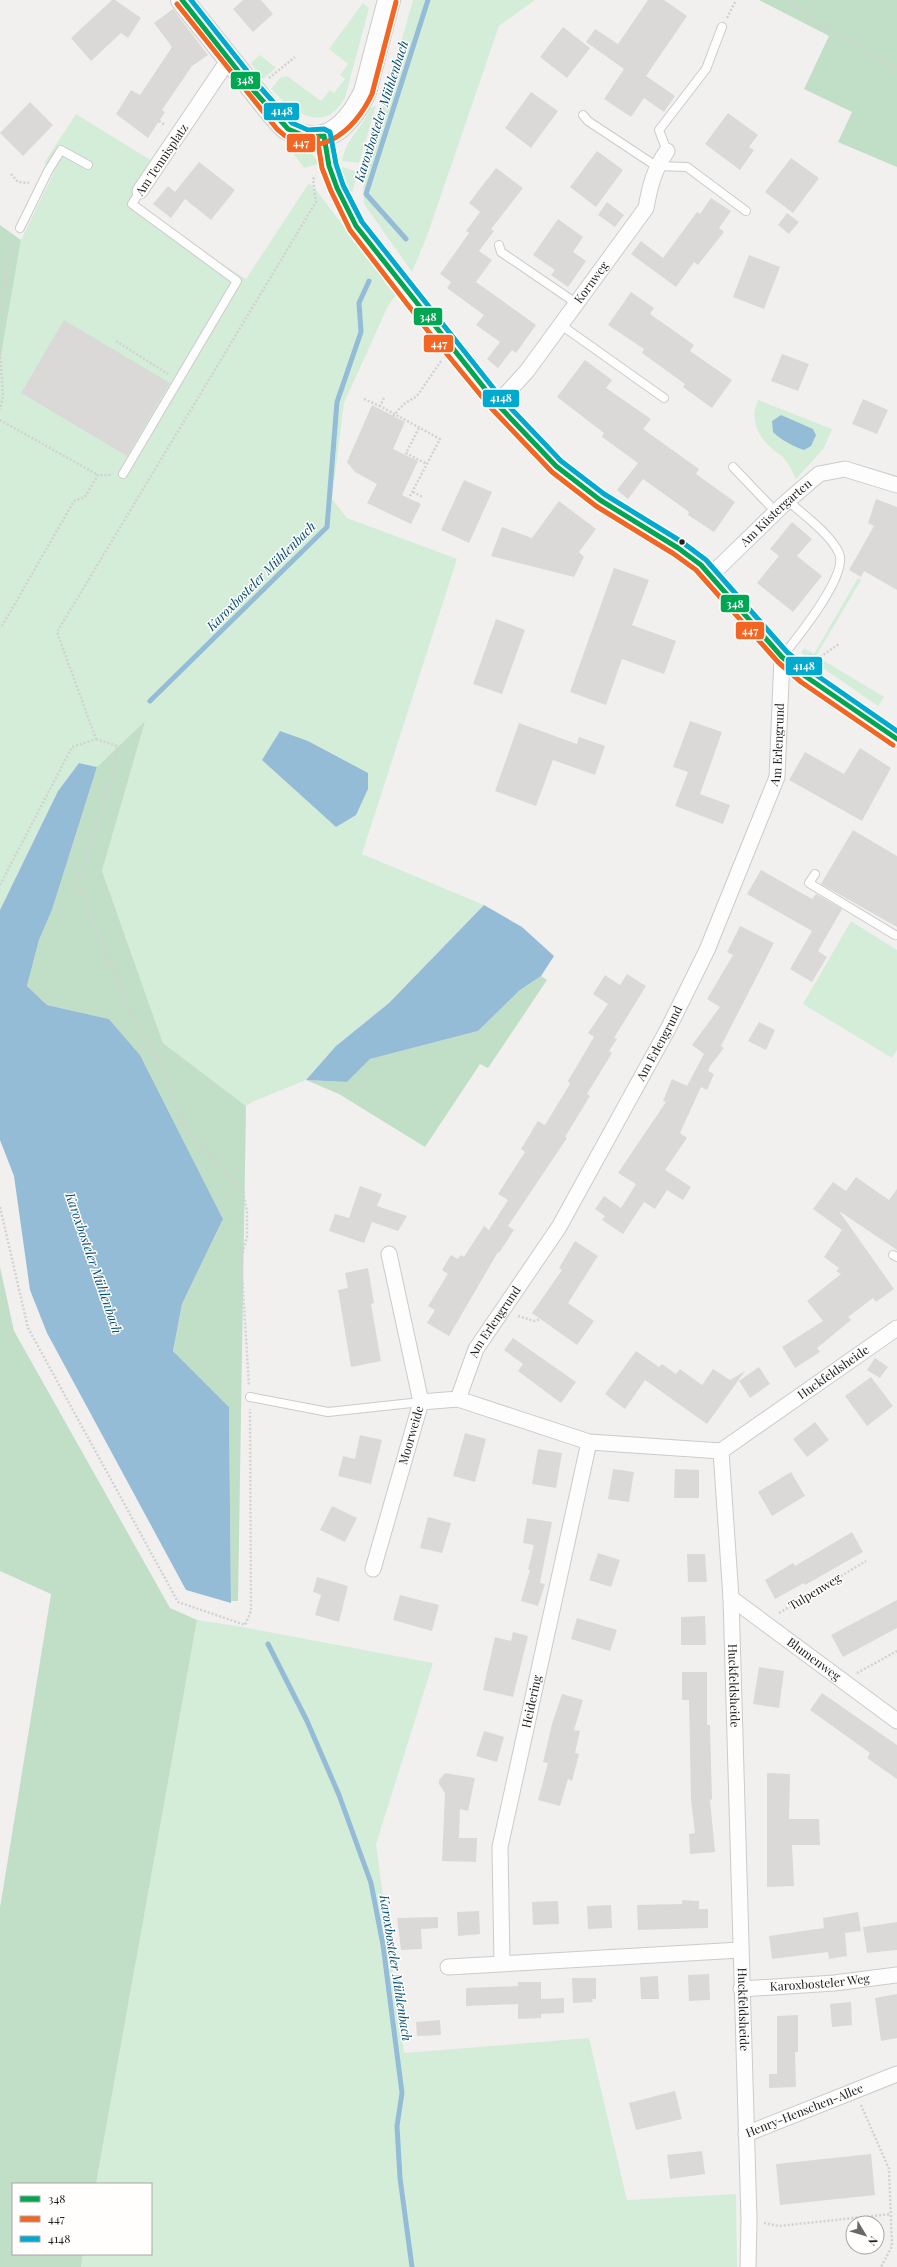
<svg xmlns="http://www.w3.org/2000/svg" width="897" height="2267" font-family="'Playfair Display',serif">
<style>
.green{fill:#d4edd9}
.forest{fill:#c1dec7}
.water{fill:#95bcd6}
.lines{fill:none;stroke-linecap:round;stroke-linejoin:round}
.stream{stroke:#95bcd6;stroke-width:5}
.building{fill:#dad9d8}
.lane-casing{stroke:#cccbca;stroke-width:10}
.street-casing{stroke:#cccbca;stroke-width:17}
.secondary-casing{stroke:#cccbca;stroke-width:24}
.path{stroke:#d2d2d1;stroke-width:2.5;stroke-dasharray:2 2;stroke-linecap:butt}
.lane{stroke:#fdfdfd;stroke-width:8}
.street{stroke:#fdfdfd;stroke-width:15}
.secondary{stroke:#fdfdfd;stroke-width:22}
.bus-1-casing{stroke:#fffefd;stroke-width:8}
.bus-2-casing{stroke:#fffefd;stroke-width:8}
.bus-3-casing{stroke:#fffefd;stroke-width:8}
.bus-1{stroke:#00a651;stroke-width:5}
.bus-2{stroke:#f26522;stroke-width:5}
.bus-3{stroke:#00a9ce;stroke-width:5}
.bus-dot{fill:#222120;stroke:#fffefd;stroke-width:1.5}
.labels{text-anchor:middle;stroke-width:3;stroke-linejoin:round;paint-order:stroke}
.street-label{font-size:12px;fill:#222120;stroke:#fffefd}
.water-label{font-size:13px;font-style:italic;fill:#024d72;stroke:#fffefd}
.line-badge{stroke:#fffefd;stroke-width:1.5}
.badge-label{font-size:11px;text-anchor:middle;font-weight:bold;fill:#fff}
</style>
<rect width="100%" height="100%" fill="#f1f0ef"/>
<path class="green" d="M413,0H535L499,26L427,236L412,272L364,204L363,177Z
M363,3L369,8L345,98C323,136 292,111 271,89L280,78L287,76L321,101L330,90L334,93L345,79L340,75L348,64L329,49Z
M260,55L276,68L263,79L251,63Z
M376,106L359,163L342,161C347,137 362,129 370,108Z
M76,114L157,164L132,202L200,250L246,279L309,183L316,190L396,295L388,306L344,403L332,499L347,518L457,559L362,854L484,905L389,1003L336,1046L306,1080L252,1102L246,1106L163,1043L102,871L144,722L97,767L79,763L58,791L0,910V361L21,240L56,168L44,163Z
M282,138C298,143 312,149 319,164L304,168Z
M342,167L358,172L352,193V204L345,186Z
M758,400L832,429L824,448L796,479C792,471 787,459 779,454C761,442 748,422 758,400Z
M858,578L861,580L816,656L884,697L878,706L801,653L804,648L814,654Z
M851,921L897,950V1050L892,1058L803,1004Z
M197,1620L237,1626L433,1663L376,1844L404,2053L589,2038L627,2200L736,2194L737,2267H81L83,2254H151V2184H96Z"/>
<path class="forest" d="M759,0H897V167L838,142L852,112L804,89L829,36Z
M0,225L21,240L0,361Z
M145,721L102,871L163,1043L246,1106L238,1601H231L229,1407L173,1351L182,1304L223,1219L140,1055L109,1019L47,1005L27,986L39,940L52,910L97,767Z
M541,976L547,980L488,1068L480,1064L425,1147L339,1094L306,1080L347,1082L370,1059L478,1031L520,990Z
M0,1267L14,1331L170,1608L197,1620L96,2184H13V2254H83L81,2267H0V1908L51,1594L0,1571Z"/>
<path class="water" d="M781,415L813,429L816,435L811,446L804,450C793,446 781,440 773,432L772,421Z
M280,731L308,741L368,773V789L356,815L336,827L262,760Z
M79,763L97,767L52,910L39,940L27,986L47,1005L109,1019L140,1055L223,1219L182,1304L173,1351L229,1407L231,1603L186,1590L47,1333L30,1290L14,1176L0,1140V910L58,791Z
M484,905L522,927L554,956L541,976L520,990L478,1031L370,1059L347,1082L306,1080L336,1046L389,1003Z"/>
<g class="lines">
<path class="stream" d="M406,239L366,194L428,0
M150,701L327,527L337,402L361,332L359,303L369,281
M268,1644L307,1721L339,1795L371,1883L383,1945L402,2093L397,2126L400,2178L412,2267"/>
</g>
<path class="building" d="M112,0H115L141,18L128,38L121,33L91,61L71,38Z
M243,0H261L273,14L253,32L233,9Z
M648,0H664L687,16L646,76L675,96L664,112L644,98L631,117L604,99L624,69L586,42L595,29L618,44Z
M173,9L208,55L192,66L162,110L165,112L148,138L116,114L131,90L140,95L172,47L154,23Z
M563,27L590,48L567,78L540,57Z
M531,92L558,111L531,148L505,128Z
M30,102L53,125L23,156L0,133Z
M728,113L758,135L749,147L754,150L740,170L705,144Z
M597,151L623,170L596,207L570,187Z
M791,158L819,178L793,213L765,192Z
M199,162L235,190L211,220L185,199L171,218L153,204L168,186L175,192Z
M496,168L523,188L491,229L494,231L479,251L492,260L476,282L536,325L516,353L512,350L498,368L487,359L500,342L476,325L484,315L447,288L451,282L440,274L469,233L466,231L480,212L469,203Z
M711,198L731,211L719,228L724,232L698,265L694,262L676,287L631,254L641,241L663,258L697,212L700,214Z
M607,202L624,215L615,227L598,215Z
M787,213L799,222L789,234L778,225Z
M558,219L583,237L573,252L586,261L568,287L551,275L555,270L533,255Z
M749,255L780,267L764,309L733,297Z
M631,292L654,308L650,314L694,345L690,351L732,380L712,408L683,387L685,384L642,353L644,349L608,325Z
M64,320L170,383L127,456L21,393Z
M782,354L809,364L798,391L771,381Z
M585,360L612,380L606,388L651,419L643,429L699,469L696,474L735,502L714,532L688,515L689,512L643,479L628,499L617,490L638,463L602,437L604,433L557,397Z
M863,399L888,410L877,434L852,424Z
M372,405L405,422L393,449L418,461L402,495L421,504L411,524L367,503L377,484L355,472L347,462Z
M464,480L492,492L469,543L441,530Z
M876,499L897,507V590L864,571L861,577L849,570L874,526L868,523Z
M559,501L596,529L579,552L584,557L574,577L491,556L502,527L532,538Z
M792,522L812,539L797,556L822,576L793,612L757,583L779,556L770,549Z
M614,568L649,580L632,625L676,641L664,674L622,659L606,705L570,692Z
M496,619L525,630L502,694L473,684Z
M690,721L722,732L700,794L730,805L723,824L675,806L688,772L673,767Z
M519,723L577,744L579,737L605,746L595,775L553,760L536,806L495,791Z
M860,748L891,768L862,821L789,780L805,752L844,774Z
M853,830L897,856V927L821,884Z
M761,870L812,899L816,894L842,909L818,951L827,957L812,982L790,969L812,931L747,894Z
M740,926L774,943L721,1046L724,1048L710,1066L708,1071L714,1074L707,1090L701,1087L680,1133L687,1138L665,1170L691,1187L683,1200L667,1190L655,1209L644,1202L623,1234L602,1220L605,1216L595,1209L604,1196L621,1208L636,1184L618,1173L666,1102L663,1101L672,1079L687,1086L704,1054L692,1045L720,1007L707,999L733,955L727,952Z
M627,974L646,986L614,1038L617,1039L609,1051L612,1053L587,1094L590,1096L565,1137L567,1138L508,1226L514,1230L499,1253L498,1252L449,1336L427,1323L435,1310L428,1306L448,1274L442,1270L451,1255L458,1259L461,1255L464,1257L484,1226L489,1230L508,1200L498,1194L525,1152L521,1149L538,1121L545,1125L570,1084L568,1081L594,1037L588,1033L608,1004L593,994L605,975L620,985Z
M759,1022L775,1030L766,1050L748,1041Z
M856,1177L889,1200L897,1189V1250L839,1211L894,1289L876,1302L873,1298L848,1317L851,1320L817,1348L820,1352L795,1368L782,1347L823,1321L807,1301L841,1274L836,1271L839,1268L824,1257L842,1230L813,1209L833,1182L846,1191Z
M360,1186L382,1194L377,1206L407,1216L398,1231L372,1222L364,1243L329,1231L335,1214L349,1218Z
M575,1241L598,1256L568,1303L594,1321L577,1345L532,1313L562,1270L559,1268Z
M368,1268L374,1303L371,1304L381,1361L351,1367L338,1290L348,1288L345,1273Z
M513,1338L576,1382L561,1403L518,1371L523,1364L504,1350Z
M636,1351L659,1367L662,1364L676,1374L680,1369L702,1385L713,1369L730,1380L745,1371L707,1424L645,1380L625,1409L605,1394Z
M875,1358L888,1367L880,1378L867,1370Z
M759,1367L770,1384L750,1398L739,1381Z
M871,1377L893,1406L867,1426L845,1396Z
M815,1422L829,1440L807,1457L793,1439Z
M465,1433L486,1439L475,1482L453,1476Z
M360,1435L382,1440L371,1484L338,1476L343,1456L355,1459Z
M538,1449L562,1453L556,1488L532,1484Z
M613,1469L634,1472L629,1502L608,1499Z
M675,1469L699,1470V1498H674Z
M791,1472L805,1496L772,1516L758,1492Z
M332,1506L357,1518L345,1542L320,1530Z
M428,1517L451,1523L442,1553L420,1548Z
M527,1518L552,1522L540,1583L545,1584L538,1606L521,1601L530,1570H528L534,1545L523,1543Z
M852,1532L863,1552L805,1585L804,1583L775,1599L765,1580L793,1563L795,1566Z
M598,1553L620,1560L611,1587L589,1580Z
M687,1554H705L707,1582H688Z
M317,1577L348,1586L339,1622L315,1615L321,1595L313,1592Z
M400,1595L439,1605L432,1631L393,1620Z
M897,1600V1628L843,1657L831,1635Z
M705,1616L706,1645H681V1617Z
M577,1618L617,1630L610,1651L571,1639Z
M513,1632L528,1636L513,1697L483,1690L495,1637L511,1641Z
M759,1667L784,1671L779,1708L753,1704Z
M682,1672H707V1725H710L712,1799L710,1800L715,1852L690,1854L689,1834L695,1833L691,1800L689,1700H682Z
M822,1693L897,1745V1779L867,1758L870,1753L810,1710Z
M562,1694L583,1700L574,1730L580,1731L575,1753L579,1754L572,1781L568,1779L560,1806L538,1800L548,1763L543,1762L552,1724Z
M484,1731L504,1737L497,1762L476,1756Z
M445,1773L475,1778L468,1811L460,1809L459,1838H477L476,1862L442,1861L445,1793L439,1784V1780Z
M767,1773L790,1774L789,1819H819L820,1845H792L794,1886L767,1887Z
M682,1900L699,1901V1909H708V1928L638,1930L637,1905L682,1904Z
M558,1901L559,1924L533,1925L532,1902Z
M611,1905L612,1928L588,1929L587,1906Z
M479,1911L480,1934L458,1936L457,1912Z
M858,1912L861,1931L845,1933L847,1956L829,1959L828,1952L772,1959L769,1936L824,1928L823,1918Z
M438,1917V1928L421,1929L422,1949L401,1950L397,1918Z
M897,1922V1950L867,1953L863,1927Z
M709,1974L710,2000L689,2001L688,1975Z
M658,1976L659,1999H641L640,1977Z
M572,1978H596V1999H592L593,2002L573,2003Z
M518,1982H541V1999L564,1998V2013L541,2014V2018L518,2019V2004L466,2006V1988L518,1986Z
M897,1994V2038L881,2041L875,1998Z
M851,2002L852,2025L832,2027L830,2004Z
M798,2015V2052H795L796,2087L769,2088V2074H777V2016Z
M440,2020L441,2035L417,2036L416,2022Z
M675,2091L682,2119L636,2130L629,2103Z
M702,2151L705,2174L670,2179L667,2155Z
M871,2154L875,2195L780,2205L776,2164Z"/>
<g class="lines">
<defs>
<path id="lane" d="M583,115L588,121L656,166L687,167L746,211
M667,151L659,130L706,69L722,27
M20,228L48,171L61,150L88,165
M499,245L501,252L576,303
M561,325L664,398
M733,467L776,512
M123,474L237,281L132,204L140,191
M782,657C796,639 849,575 839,553C831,535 803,514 788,501
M815,874L809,883L895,935
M893,1255L897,1257
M250,1397L328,1412L421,1402"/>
<g id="street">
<path d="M324,136L329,166L337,188L356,226L434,327L497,404L556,466L600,500L678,548L701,565L782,657L805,676L897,739"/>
<path d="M140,191L229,59"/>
<path id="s1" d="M497,404L527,371L646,208C650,186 654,169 667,151"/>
<path id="s2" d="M711,575L783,505L819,474L845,469L897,485"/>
<path id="s3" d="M458,1399L476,1349L559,1227L669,1027L707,950L777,777L782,657"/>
<path d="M421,1402L458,1399L589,1442L721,1451"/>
<path id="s4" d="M721,1451L731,1598L749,2220L748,2267"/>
<path id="s5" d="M721,1451L897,1328"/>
<path id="s6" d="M373,1569L421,1402L389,1254"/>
<path id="s7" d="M731,1598L897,1721"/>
<path id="s8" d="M502,1963L500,1847L589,1442"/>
<path d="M448,1967L740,1950"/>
<path id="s9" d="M741,1989L834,1983L897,1975"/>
<path id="s10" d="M746,2134L897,2074"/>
</g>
<path id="secondary" d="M182,0L273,114C278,119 283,126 288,129C325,152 350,123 365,92L389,0"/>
</defs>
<use href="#lane" class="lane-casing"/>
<use href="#street" class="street-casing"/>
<use href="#secondary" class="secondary-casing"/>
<path class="path" d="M789,0L806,16L897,69
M727,18L736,0
M269,78L295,57
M159,121L165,125
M11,174L18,182L29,183
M0,309L11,250L15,240
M116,341L168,374
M0,349L3,396L0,410
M384,398L380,406L440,439L409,498
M364,399L380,406
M393,416L404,404L417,396L441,361
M0,420L98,475
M419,428L406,453L427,464
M413,492L423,497
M2,626L74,501L85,497L98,475H111
M815,663L820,657L839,644
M96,739L117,746V762L78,884L130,1012L159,1059L187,1132L243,1191L247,1212V1237L241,1258L249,1386
M0,885L72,747L96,739L57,632L316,202L313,179L316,176
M0,1207L28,1328L178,1602L245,1625L251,1611L250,1409
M518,1316L534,1321L541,1319
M779,1613L866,1561
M857,1673L897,1651
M861,2105L889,2169L892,2246L881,2267
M764,2223L779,2226L891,2214"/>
<use href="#lane" class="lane"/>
<use href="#street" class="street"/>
<use href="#secondary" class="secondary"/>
<defs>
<path id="bus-1" d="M182,0L254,91L288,129L307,137L324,136
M324,136L329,166L337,188L356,226L497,404L556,466L600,500L678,548L701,565L782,657L805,676L897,739"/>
<path id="bus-2" d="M177,4L277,129C315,166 355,131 372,94L396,2
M317,137L322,168L331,191L350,230L428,331L492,409L552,472L596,506L674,554L696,570L778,662L801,682L893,745"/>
<path id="bus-3" d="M191,0L259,86L292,123L308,130L324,129L330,132L336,164L343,185L362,222L502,399L561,461L604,494L682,542L706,560L787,652L809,670L897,731"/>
</defs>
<use href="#bus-1" class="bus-1-casing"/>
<use href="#bus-2" class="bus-2-casing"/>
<use href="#bus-3" class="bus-3-casing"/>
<use href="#bus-1" class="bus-1"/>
<use href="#bus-2" class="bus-2"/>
<use href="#bus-3" class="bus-3"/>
</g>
<circle class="bus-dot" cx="682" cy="542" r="3.5"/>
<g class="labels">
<g class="street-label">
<text transform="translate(162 160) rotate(-56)" y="4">Am Tennisplatz</text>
<text dy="4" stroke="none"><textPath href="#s1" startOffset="154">Kornweg</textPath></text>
<text dy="4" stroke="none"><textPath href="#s2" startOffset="90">Am Küstergarten</textPath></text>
<text dy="4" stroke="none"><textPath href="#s3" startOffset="734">Am Erlengrund</textPath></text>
<text dy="4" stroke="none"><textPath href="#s3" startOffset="410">Am Erlengrund</textPath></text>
<text dy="4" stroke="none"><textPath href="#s3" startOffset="86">Am Erlengrund</textPath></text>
<text dy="4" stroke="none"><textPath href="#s5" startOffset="137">Huckfeldsheide</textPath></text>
<text dy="4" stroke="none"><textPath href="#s6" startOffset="139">Moorweide</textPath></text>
<text transform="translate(815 1592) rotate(-31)" y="4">Tulpenweg</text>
<text dy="4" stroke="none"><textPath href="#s7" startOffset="103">Blumenweg</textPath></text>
<text dy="4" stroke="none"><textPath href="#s4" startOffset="235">Huckfeldsheide</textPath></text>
<text dy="4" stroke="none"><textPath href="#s8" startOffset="265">Heidering</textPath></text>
<text dy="4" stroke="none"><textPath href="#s9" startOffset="79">Karoxbosteler Weg</textPath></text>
<text dy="4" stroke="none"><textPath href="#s4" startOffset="559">Huckfeldsheide</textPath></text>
<text dy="4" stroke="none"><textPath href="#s10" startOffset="63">Henry-Henschen-Allee</textPath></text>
</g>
<g class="water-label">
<text transform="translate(381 111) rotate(-72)" y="5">Karoxbosteler Mühlenbach</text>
<text transform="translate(261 576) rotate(-45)" y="5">Karoxbosteler Mühlenbach</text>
<text transform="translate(94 1263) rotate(71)" y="5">Karoxbosteler Mühlenbach</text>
<text transform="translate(396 1968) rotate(81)" y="5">Karoxbosteler Mühlenbach</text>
</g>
</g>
<g class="line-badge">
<rect x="230" y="71" width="31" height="19" rx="4" fill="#00a651"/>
<rect x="263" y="102" width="37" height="19" rx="4" fill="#00a9ce"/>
<rect x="286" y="133" width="30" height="20" rx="4" fill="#f26522"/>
<rect x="413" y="307" width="30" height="19" rx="4" fill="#00a651"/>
<rect x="423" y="334" width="31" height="19" rx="4" fill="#f26522"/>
<rect x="482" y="389" width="38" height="19" rx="4" fill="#00a9ce"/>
<rect x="720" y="594" width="30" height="19" rx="4" fill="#00a651"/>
<rect x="735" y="621" width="30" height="19" rx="4" fill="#f26522"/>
<rect x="785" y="656" width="38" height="20" rx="4" fill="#00a9ce"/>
</g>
<g class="badge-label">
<text x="245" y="84">348</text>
<text x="282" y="115">4148</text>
<text x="301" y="147">447</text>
<text x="428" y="321">348</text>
<text x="439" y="348">447</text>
<text x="501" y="402">4148</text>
<text x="735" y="608">348</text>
<text x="750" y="635">447</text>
<text x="804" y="670">4148</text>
</g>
<rect x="12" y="2183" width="140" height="72" fill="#fffefd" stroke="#a7a6a5"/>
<rect x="20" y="2196" width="20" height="6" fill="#00a651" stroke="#a7a6a5"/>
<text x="48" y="2203" font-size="12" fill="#222120">348</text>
<rect x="20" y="2216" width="20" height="6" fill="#f26522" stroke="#a7a6a5"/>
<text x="48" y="2223" font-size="12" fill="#222120">447</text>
<rect x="20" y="2236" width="20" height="6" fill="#00a9ce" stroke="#a7a6a5"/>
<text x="48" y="2243" font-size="12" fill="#222120">4148</text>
<g transform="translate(865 2235) rotate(128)"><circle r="19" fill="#fffefd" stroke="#a7a6a5"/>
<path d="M0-3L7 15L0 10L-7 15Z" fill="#6a6968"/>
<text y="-6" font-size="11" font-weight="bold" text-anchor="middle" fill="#222120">N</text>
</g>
</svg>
